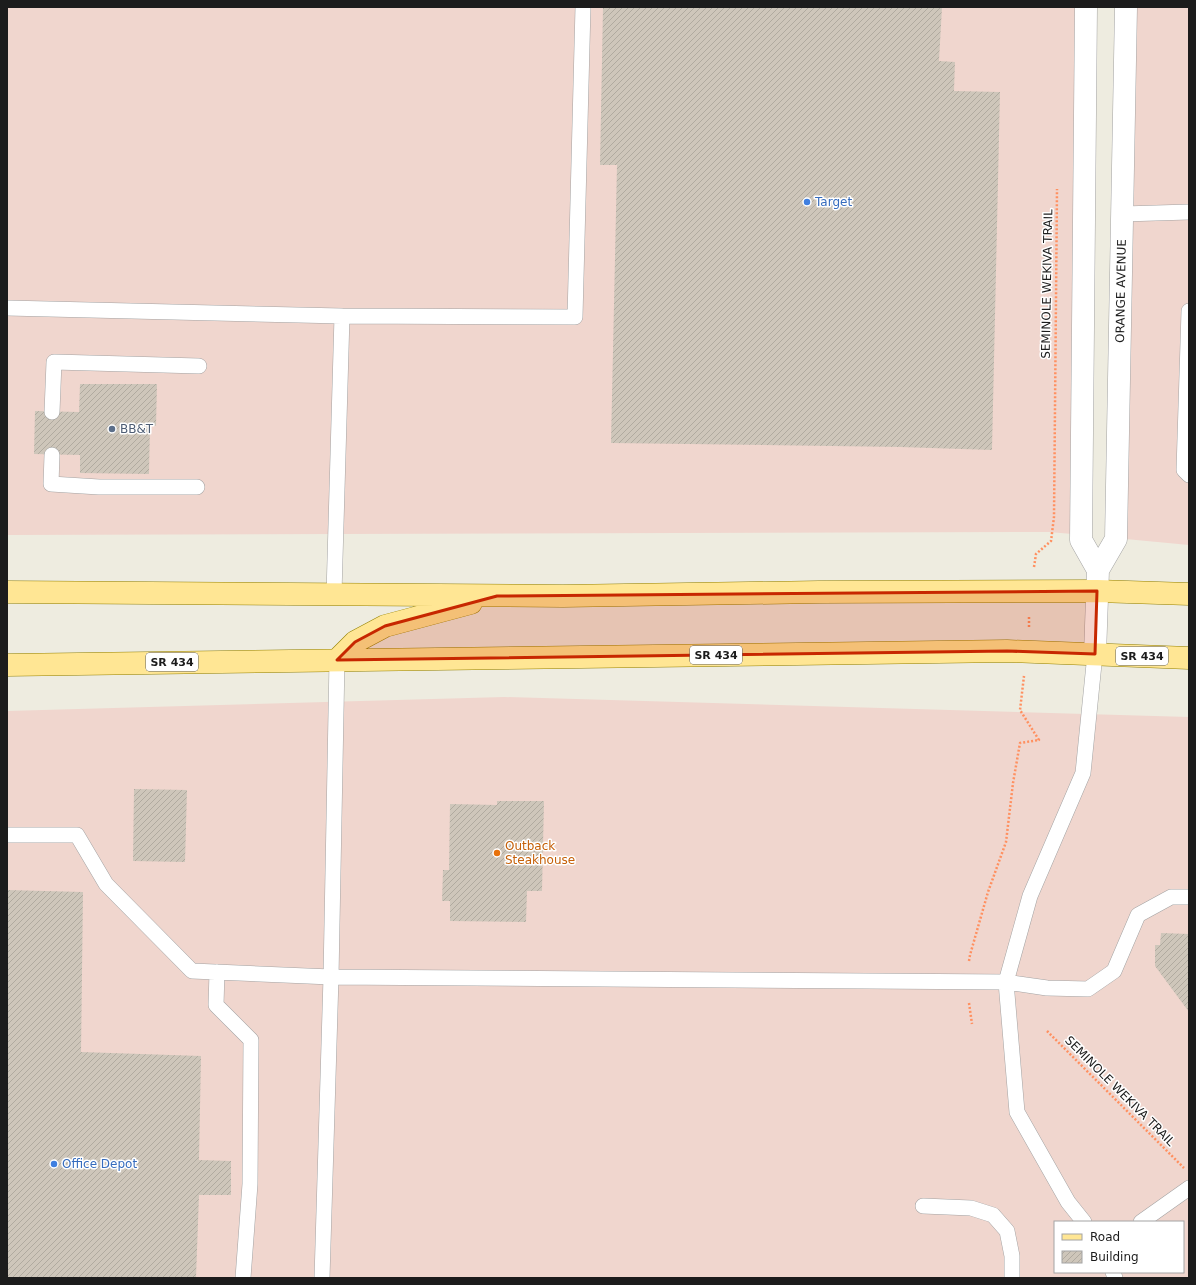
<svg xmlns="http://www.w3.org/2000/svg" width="1196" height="1285" font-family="'DejaVu Sans',sans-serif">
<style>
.commercial{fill:#f0d6ce;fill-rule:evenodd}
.building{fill:url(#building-hatch)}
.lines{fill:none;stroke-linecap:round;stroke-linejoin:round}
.service-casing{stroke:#a3a3a3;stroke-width:16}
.tertiary-casing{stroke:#a3a3a3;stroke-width:23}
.primary-casing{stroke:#938000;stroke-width:23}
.path{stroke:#ff9060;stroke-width:2.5;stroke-dasharray:2 2;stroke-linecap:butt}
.service{stroke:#fff;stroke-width:15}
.tertiary{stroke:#fff;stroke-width:22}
.primary{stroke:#ffe694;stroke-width:22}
.marked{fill:#c72700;fill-opacity:0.2;stroke:#c72700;stroke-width:3;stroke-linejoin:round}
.shop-dot{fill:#3f7fe0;stroke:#fff;stroke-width:1.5}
.service-dot{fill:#5c6f8a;stroke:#fff;stroke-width:1.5}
.food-dot{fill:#e8710a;stroke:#fff;stroke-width:1.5}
.labels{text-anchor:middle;stroke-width:3;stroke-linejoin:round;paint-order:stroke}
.shield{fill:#fff;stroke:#606060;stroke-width:1}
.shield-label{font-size:11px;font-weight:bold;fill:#1c1c1c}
.shop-label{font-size:12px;fill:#366cbe;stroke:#fff;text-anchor:start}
.street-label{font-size:12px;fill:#1c1c1c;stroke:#fff}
.service-label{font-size:12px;fill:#4e5e75;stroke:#fff;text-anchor:start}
.food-label{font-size:12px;fill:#c56008;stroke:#fff;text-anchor:start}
</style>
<defs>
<pattern id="building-hatch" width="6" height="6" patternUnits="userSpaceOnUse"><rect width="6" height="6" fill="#cec6ba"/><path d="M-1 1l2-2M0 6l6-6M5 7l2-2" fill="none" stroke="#b0aa9f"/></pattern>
</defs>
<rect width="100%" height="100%" fill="#eeece0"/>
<path class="commercial" d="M7,7H1091L1084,535L1049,532L7,535Z
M1123,7H1189V545L1115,538Z
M504,697L1189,717V1278H7V711ZM1055,1222H1183V1272H1055Z"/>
<path class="building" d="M603,7H942L939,61L955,62L954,91L1000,92L992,450L900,447L611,443L617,165H600Z
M80,384H157L156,426L150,425L149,474L80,473V455L34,454L35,411L79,412Z
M134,789L187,790L185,862L133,861Z
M497,801H544L542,891H527L526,922L450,921V901H442L443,870H449L450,804L497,805Z
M7,890L83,892L81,1052L201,1056L199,1160L231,1161V1195H199L196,1278H7Z
M1161,933L1189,934V1012L1155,966V945H1160Z"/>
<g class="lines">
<defs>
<path id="service" d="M1123,214L1189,212
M7,308L342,316L575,317L583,7
M1189,311L1184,470L1189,475
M52,412L54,362L199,366
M52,455L51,484L99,487H197
M334,594L342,316
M7,835H77L106,884L192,971L331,977L1006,982L1047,988L1088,989L1114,971L1138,915L1171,897H1189
M217,972L216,1005L251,1040L250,1184L243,1278
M923,1206L971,1208L993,1215L1007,1231L1012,1256V1278
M1084,1222L1068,1202L1017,1112L1006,982L1030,896L1083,773L1095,654
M1141,1222L1189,1188
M1113,1272L1115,1278
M322,1278L331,977L337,660"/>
<path id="tertiary" d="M1086,7L1081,540L1098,570
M1095,654L1098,570L1116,539L1126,7"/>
<path id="primary" d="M7,592L563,596L819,592L1097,591L1189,594
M337,660L355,642L385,626L471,603
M7,665L1007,651L1189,658"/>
</defs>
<use href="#service" class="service-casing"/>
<use href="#tertiary" class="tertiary-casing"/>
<use href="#primary" class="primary-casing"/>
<path class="path" d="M1034,567L1036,554L1051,541L1054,517L1057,189
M1029,627V616
M969,961L970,955L988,892L1006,842L1013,783L1020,743L1039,740L1020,710L1024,676
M969,1003L972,1024
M1047,1031L1184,1168"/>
<use href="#service" class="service"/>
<use href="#tertiary" class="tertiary"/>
<use href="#primary" class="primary"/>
</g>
<path class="marked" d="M1097,591L1095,654L1007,651L337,660L355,642L385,626L497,596Z"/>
<g class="shop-dot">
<circle cx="807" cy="202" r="4"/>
<circle cx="54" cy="1164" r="4"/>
</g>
<circle class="service-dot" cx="112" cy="429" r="4"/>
<circle class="food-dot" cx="497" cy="853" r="4"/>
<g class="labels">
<g class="shield">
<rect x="690" y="646" width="52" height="18" rx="3"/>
<rect x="1116" y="647" width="52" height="18" rx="3"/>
<rect x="146" y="653" width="52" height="18" rx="3"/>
</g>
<g class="shield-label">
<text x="716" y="659">SR 434</text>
<text x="1142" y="660">SR 434</text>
<text x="172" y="666">SR 434</text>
</g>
<g class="shop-label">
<text x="815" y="206">Target</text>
<text x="62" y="1168">Office Depot</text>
</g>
<g class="street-label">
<text transform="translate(1047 284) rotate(-89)" y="4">SEMINOLE WEKIVA TRAIL</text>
<text transform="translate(1121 291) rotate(-89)" y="4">ORANGE AVENUE</text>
<text transform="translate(1120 1091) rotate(45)" y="4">SEMINOLE WEKIVA TRAIL</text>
</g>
<g class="service-label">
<text x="120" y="433">BB&amp;T</text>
</g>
<g class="food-label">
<text x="505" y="850">Outback<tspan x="505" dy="14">Steakhouse</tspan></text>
</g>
</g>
<rect width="1196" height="1285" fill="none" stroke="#1c1c1c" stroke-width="16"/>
<rect x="1054" y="1221" width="130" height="52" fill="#ffffff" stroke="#a4a4a4"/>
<rect x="1062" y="1234" width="20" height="6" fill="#ffe694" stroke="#a4a4a4"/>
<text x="1090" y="1241" font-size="12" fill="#1c1c1c">Road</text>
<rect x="1062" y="1251" width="20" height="12" fill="url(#building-hatch)" stroke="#a4a4a4"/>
<text x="1090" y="1261" font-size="12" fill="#1c1c1c">Building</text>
</svg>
